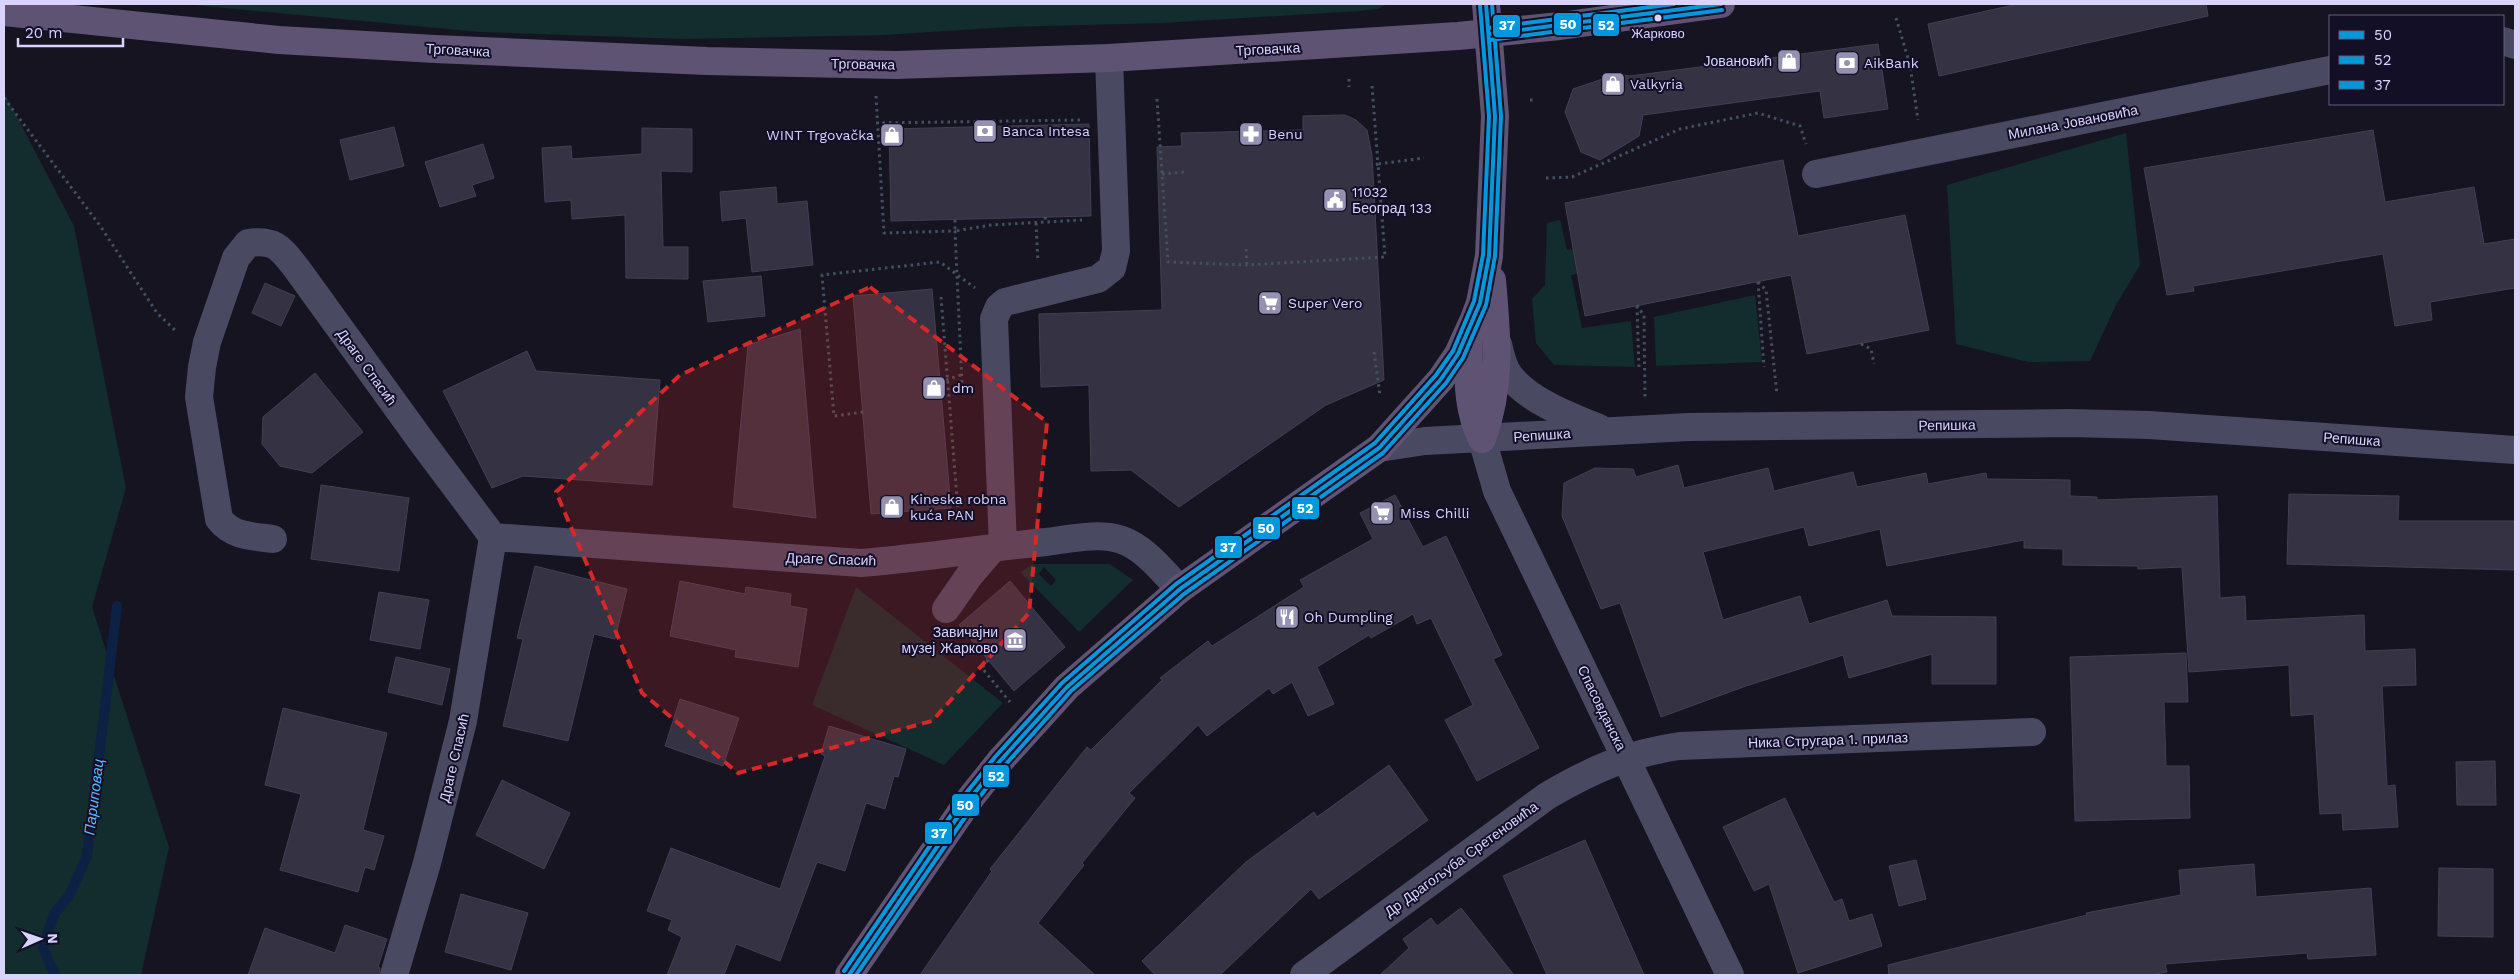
<svg xmlns="http://www.w3.org/2000/svg" width="2519" height="979" font-family="'Work Sans',sans-serif">
<style>
.green{fill:#132c2d;fill-rule:evenodd}
.lines{fill:none;stroke-linecap:round;stroke-linejoin:round}
.stream{stroke:#0d2144;stroke-width:10}
.building{fill:#343243;stroke:#433f54}
.path{stroke:#44505f;stroke-width:3;stroke-dasharray:2.5 4;stroke-linecap:butt}
.minor{stroke:#4a4962;stroke-width:28}
.major{stroke:#5e5373;stroke-width:28}
.bus-1-casing{stroke:#130f26;stroke-width:8}
.bus-2-casing{stroke:#130f26;stroke-width:8}
.bus-3-casing{stroke:#130f26;stroke-width:8}
.bus-1{stroke:#0098da;stroke-width:4}
.bus-2{stroke:#0098da;stroke-width:4}
.bus-3{stroke:#0098da;stroke-width:4}
.marked{fill:#d62828;fill-opacity:0.2;stroke:#d62828;stroke-width:4;stroke-dasharray:10 6;stroke-linejoin:round}
.bus-dot{fill:#d9d4ff;stroke:#130f26;stroke-width:2}
.labels{text-anchor:middle;stroke-width:4;stroke-linejoin:round;paint-order:stroke}
.bus-label{font-size:13px;fill:#d9d4ff;stroke:#130f26}
.street-label{font-size:14px;fill:#d9d4ff;stroke:#130f26}
.poi-label{font-size:14px;fill:#d9d4ff;stroke:#130f26;text-anchor:start}
.water-label{font-size:15px;font-style:italic;fill:#62b6ff;stroke:#130f26}
.line-badge{stroke:#130f26;stroke-width:2}
.badge-label{font-size:14px;text-anchor:middle;font-weight:bold;fill:#fff}
</style>
<rect width="100%" height="100%" fill="#161421"/>
<path class="green" d="M183,4H1387L1378,9L1360,11L1162,23L1009,27L884,35L683,39L479,32Z
M4,92L74,226L126,488L92,607L169,847L141,975H4Z
M2126,133L2140,265L2116,305L2090,361L2028,362L1956,344L1947,185Z
M1560,220L1567,250L1584,247L1588,271L1571,275L1582,328L1631,321L1635,367L1554,365L1536,343L1532,299L1545,285L1547,223Z
M1755,295L1762,362L1656,366L1654,317Z
M1033,564H1110L1133,580L1079,632L1020,572ZM1044,567L1056,580L1051,586L1039,574Z
M856,587L1003,703L944,765L812,705Z"/>
<g class="lines">
<path class="stream" d="M55,975L43,948L54,914L69,896L87,856L117,606"/>
</g>
<path class="building" d="M2018,4H2206L2208,16L1939,76L1928,24Z
M1878,44L1888,109L1824,118L1820,91L1643,115L1639,136L1600,160L1581,152L1565,112L1573,89L1617,74L1630,76Z
M1345,115L1356,120L1367,130L1372,155L1384,380L1326,405L1179,507L1131,470L1091,471L1089,385L1041,387L1039,314L1162,310L1157,147L1182,146L1181,133L1303,130V116Z
M1089,124L1091,216L891,221L889,129Z
M394,127L404,166L350,180L340,140Z
M642,128L692,129V172L661,171L663,247H688V279L626,278L625,215L572,219L571,200L545,202L542,148L571,146L572,159L642,154Z
M2373,130L2385,202L2474,187L2484,244L2515,239V288L2430,302L2432,320L2395,326L2383,254L2193,286L2194,291L2167,295L2144,168Z
M483,144L494,178L472,185L476,196L440,207L425,162Z
M1783,160L1798,236L1905,215L1929,330L1807,354L1791,275L1585,316L1565,203Z
M776,187L777,204L807,201L813,265L752,272L746,218L722,221L720,192Z
M761,276L765,316L708,322L703,281Z
M265,283L295,296L281,326L252,313Z
M932,289L951,508L871,514L853,296Z
M800,329L816,518L733,507L748,345Z
M527,351L536,371L660,380L652,485L523,476L492,488L443,391Z
M315,373L363,432L312,473L280,466L262,444L263,417Z
M1678,465L1684,488L1768,468L1774,491L1853,472L1857,487L1926,473L1928,484L1986,473L1987,479L2070,480V496L2097,497V500L2217,496L2220,598L2245,596L2246,621L2364,615L2365,651L2415,649L2416,685L2382,686L2387,786L2395,785L2398,827L2343,830L2342,813L2320,814L2314,714L2291,716L2289,665L2189,672L2182,567L2138,569V566L2063,565V549L2024,548V540L1887,566L1880,529L1809,546L1804,527L1703,552L1723,620L1800,596L1809,624L1887,600L1892,616L1996,617V684H1932V654L1849,678L1843,655L1746,686L1661,717L1620,603L1601,609L1562,516L1564,483L1595,468L1633,469L1636,477Z
M321,485L409,498L399,571L311,559Z
M2289,494L2399,496L2398,521H2515V570L2287,564Z
M1395,495L1423,547L1446,536L1502,655L1493,659L1539,748L1477,781L1445,720L1473,705L1431,618L1417,624L1413,614L1371,638L1369,635L1317,667L1334,704L1308,716L1292,682L1273,694L1269,688L1207,736L1198,725L1129,793L1135,798L1082,863L1084,865L1038,923L1095,975H920L992,871L990,869L1087,747L1091,750L1162,680L1160,678L1208,641L1212,646L1304,587L1300,580L1373,539L1360,513Z
M535,566L627,589L615,639L594,634L568,741L503,726L523,639L517,638Z
M680,581L745,594L746,587L791,594L790,606L807,609L798,667L735,657L736,650L670,636Z
M1010,581L1065,647L1014,691L959,625Z
M379,592L429,600L420,649L370,640Z
M2186,653L2188,702H2164L2166,766H2189L2190,818L2075,821L2070,657Z
M396,657L450,669L442,705L388,692Z
M680,699L739,718L723,766L665,746Z
M283,708L387,733L363,830L384,836L374,870L365,867L358,892L280,870L301,794L265,785Z
M829,726L906,749L898,777L894,776L885,809L866,803L845,871L817,862L780,961L736,944L724,975H667L682,937L668,930L672,920L647,911L671,848L780,889L825,756L821,754Z
M2495,761L2496,805H2457L2456,762Z
M1389,765L1428,820L1319,899L1311,889L1220,975H1155L1142,961L1246,862L1314,812L1317,817Z
M502,780L570,813L544,869L476,835Z
M1785,798L1834,902L1842,899L1849,921L1872,914L1882,946L1798,973L1769,884L1754,891L1723,827Z
M1585,840L1644,975H1547L1503,876Z
M1916,860L1926,899L1899,906L1889,866Z
M2254,864L2256,897L2371,888L2376,955L2308,959L2307,953L2165,964L2167,972L2150,975H1889L1888,965L2087,915L2086,913L2181,895L2179,870Z
M2439,868L2493,869V937L2438,936Z
M461,894L528,913L511,970L445,952Z
M1461,908L1514,975H1380L1409,948L1403,939L1431,918L1437,926Z
M345,925L387,939L378,967L380,968L379,975H248L265,928L335,953Z"/>
<g class="lines">
<path class="path" d="M1896,18L1910,65L1918,120
M1349,79V87
M1372,86L1378,164L1373,165
M876,96L884,233L955,231L962,384
M4,98L101,227L157,313L177,332
M1157,99L1168,262L1247,265L1385,257L1378,164L1424,158
M1530,100H1533
M876,123L1080,120
M1162,174L1185,172
M1546,178L1572,177L1680,129L1758,113L1800,126L1806,144
M1045,217L1046,223
M955,220V231L991,225L1082,220
M1036,223L1038,262
M1246,249L1247,265
M1758,282L1766,290L1777,395
M1758,282L1764,367
M941,297L958,511L953,520
M1637,305L1644,316L1645,398
M1637,306L1639,371
M1861,344L1871,349L1874,364
M1374,352L1380,396
M940,382L961,375
M863,412L834,416L822,275L940,262L975,288
M988,660L982,668L1010,702"/>
<path class="minor" d="M2503,41L2515,45
M1816,174L2330,70
M1498,344C1500,353 1502,362 1506,370C1521,398 1571,417 1599,428
M1482,439L1497,491L1730,975
M1379,448L1425,441L1689,427L2070,423L2149,425L2515,450
M493,537L861,563C923,558 984,548 1046,542C1070,539 1099,532 1122,540C1145,548 1163,572 1180,589
M273,539C252,536 233,537 219,519L199,397L202,367L207,342L236,258L248,243C276,239 281,249 297,269L422,442L493,537L463,721L427,863L394,975
M1003,546L994,319L999,307L1005,302L1098,279L1112,268L1116,251L1109,58
M946,609L969,576L993,548
M1304,975L1547,796C1591,770 1629,753 1680,746L2032,732"/>
<path class="major" d="M4,12L279,40L435,49L707,61L896,65L1109,58L1458,36L1560,26L1721,4
M1468,335C1469,371 1465,406 1482,439
M1482,439C1502,384 1497,337 1492,280
M849,975L972,796L1000,761L1067,687L1180,589L1379,448L1441,379L1458,354L1474,319L1480,303L1489,256L1495,116L1486,4"/>
<defs>
<path id="bus-1" d="M1489,34L1721,4
M849,975L972,796L1000,761L1067,687L1180,589L1379,448L1441,379L1458,354L1480,303L1489,256L1495,116L1486,4"/>
<path id="bus-2" d="M1490,40L1722,10
M856,975L977,800L1005,765L1071,691L1184,594L1383,453L1446,383L1463,358L1486,305L1495,256L1501,116L1492,4"/>
<path id="bus-3" d="M1488,28L1674,4
M844,971L967,792L995,757L1062,683L1176,584L1375,443L1436,375L1453,351L1474,301L1483,255L1489,116L1480,5"/>
</defs>
<use href="#bus-1" class="bus-1-casing"/>
<use href="#bus-2" class="bus-2-casing"/>
<use href="#bus-3" class="bus-3-casing"/>
<use href="#bus-1" class="bus-1"/>
<use href="#bus-2" class="bus-2"/>
<use href="#bus-3" class="bus-3"/>
</g>
<path class="marked" d="M870,287L1047,422L1029,613L932,721L738,773L642,693L556,492L680,375Z"/>
<defs>
<symbol id="shop-square" viewBox="-11 -11 22 22"><rect x="-9" y="-9" width="18" height="18" rx="4" fill="#9591b1" stroke="#130f26"/><path d="M-5-2.5h2.3a2.7 3.5 0 0 1 5.4 0H5L5.5 6h-11ZM-1.5-2.5h3a1.5 2.3 0 0 0-3 0Z" fill="#fff"/></symbol>
<symbol id="bank-square" viewBox="-11 -11 22 22"><rect x="-9" y="-9" width="18" height="18" rx="4" fill="#9591b1" stroke="#130f26"/><path d="M-6-4H6V4H-6ZM0-2.3a2.3 2.3 0 1 0 0 4.6a2.3 2.3 0 1 0 0-4.6Z" fill="#fff"/></symbol>
<symbol id="pharmacy-square" viewBox="-11 -11 22 22"><rect x="-9" y="-9" width="18" height="18" rx="4" fill="#9591b1" stroke="#130f26"/><path d="M-2-6h4v4h4v4h-4v4h-4v-4h-4v-4h4Z" fill="#fff"/></symbol>
<symbol id="civic-square" viewBox="-11 -11 22 22"><rect x="-9" y="-9" width="18" height="18" rx="4" fill="#9591b1" stroke="#130f26"/><path d="M-.6-6.5H3V-4.5H.6V-3L4-1V1h2V6H-6V1h2V-1L-.6-3ZM-1.2 2.5V6h2.4V2.5Z" fill="#fff"/></symbol>
<symbol id="supermarket-square" viewBox="-11 -11 22 22"><rect x="-9" y="-9" width="18" height="18" rx="4" fill="#9591b1" stroke="#130f26"/><path d="M-6-5.5h2.5l.6 2H6L4.5 2H-2.5L-4.4-4H-6ZM-1.5 3.2a1.3 1.3 0 1 0 .1 0ZM3 3.2a1.3 1.3 0 1 0 .1 0Z" fill="#fff"/></symbol>
<symbol id="restaurant-square" viewBox="-11 -11 22 22"><rect x="-9" y="-9" width="18" height="18" rx="4" fill="#9591b1" stroke="#130f26"/><path d="M-5-6h1v4h1v-4h1v4h1v-4h1v5L-1.5 .5V6h-2V.5L-5-1ZM5-6V6H3V1.5H1.5Q1.5-4 5-6Z" fill="#fff"/></symbol>
<symbol id="museum-square" viewBox="-11 -11 22 22"><rect x="-9" y="-9" width="18" height="18" rx="4" fill="#9591b1" stroke="#130f26"/><path d="M0-6L6-3V-2H-6V-3ZM-5-1h2V3h-2ZM-1-1h2V3h-2ZM3-1h2V3H3ZM-6 4H6V6H-6Z" fill="#fff"/></symbol>
</defs>
<g fill-rule="evenodd">
<use href="#shop-square" x="1775" y="47" width="28" height="28"/>
<use href="#bank-square" x="1833" y="49" width="28" height="28"/>
<use href="#shop-square" x="1599" y="70" width="28" height="28"/>
<use href="#bank-square" x="971" y="117" width="28" height="28"/>
<use href="#pharmacy-square" x="1237" y="120" width="28" height="28"/>
<use href="#shop-square" x="878" y="121" width="28" height="28"/>
<use href="#civic-square" x="1321" y="186" width="28" height="28"/>
<use href="#supermarket-square" x="1256" y="289" width="28" height="28"/>
<use href="#shop-square" x="920" y="374" width="28" height="28"/>
<use href="#shop-square" x="878" y="493" width="28" height="28"/>
<use href="#supermarket-square" x="1368" y="499" width="28" height="28"/>
<use href="#restaurant-square" x="1273" y="603" width="28" height="28"/>
<use href="#museum-square" x="1001" y="626" width="28" height="28"/>
</g>
<circle class="bus-dot" cx="1658" cy="18" r="4.5"/>
<g class="labels">
<g class="bus-label">
<text x="1658" y="38">Жарково</text>
</g>
<g class="street-label">
<text transform="translate(1268 49) rotate(-3)" y="5">Трговачка</text>
<text transform="translate(458 50) rotate(3)" y="5">Трговачка</text>
<text transform="translate(863 64) rotate(1)" y="5">Трговачка</text>
<text transform="translate(2073 122) rotate(-11)" y="5">Милана Јовановића</text>
<text transform="translate(367 367) rotate(54)" y="5">Драге Спасић</text>
<text transform="translate(1947 425) rotate(-1)" y="5">Репишка</text>
<text transform="translate(1542 435) rotate(-4)" y="5">Репишка</text>
<text transform="translate(2352 439) rotate(4)" y="5">Репишка</text>
<text transform="translate(831 559) rotate(2)" y="5">Драге Спасић</text>
<text transform="translate(1602 708) rotate(64)" y="5">Спасовданска</text>
<text transform="translate(1828 740) rotate(-2)" y="5">Ника Стругара 1. прилаз</text>
<text transform="translate(454 758) rotate(-77)" y="5">Драге Спасић</text>
<text transform="translate(1461 859) rotate(-36)" y="5">Др Драгољуба Сретеновића</text>
</g>
<g class="poi-label">
<text x="1772" y="66" text-anchor="end">Јовановић</text>
<text x="1864" y="68">AikBank</text>
<text x="1630" y="89">Valkyria</text>
<text x="1002" y="136">Banca Intesa</text>
<text x="1268" y="139">Benu</text>
<text x="874" y="140" text-anchor="end">WINT Trgovačka</text>
<text x="1352" y="197">11032<tspan x="1352" dy="16">Београд 133</tspan></text>
<text x="1288" y="308">Super Vero</text>
<text x="952" y="393">dm</text>
<text x="910" y="504">Kineska robna<tspan x="910" dy="16">kuća PAN</tspan></text>
<text x="1400" y="518">Miss Chilli</text>
<text x="1304" y="622">Oh Dumpling</text>
<text x="998" y="637" text-anchor="end">Завичајни<tspan x="998" dy="16">музеј Жарково</tspan></text>
</g>
<g class="water-label">
<text transform="translate(94 797) rotate(-83)" y="5">Париповац</text>
</g>
</g>
<g class="line-badge">
<rect x="1553" y="12" width="29" height="24" rx="5" fill="#0098da"/>
<rect x="1592" y="13" width="28" height="24" rx="5" fill="#0098da"/>
<rect x="1492" y="14" width="29" height="24" rx="5" fill="#0098da"/>
<rect x="1291" y="496" width="29" height="24" rx="5" fill="#0098da"/>
<rect x="1252" y="516" width="29" height="24" rx="5" fill="#0098da"/>
<rect x="1214" y="535" width="29" height="24" rx="5" fill="#0098da"/>
<rect x="982" y="764" width="28" height="24" rx="5" fill="#0098da"/>
<rect x="951" y="793" width="29" height="24" rx="5" fill="#0098da"/>
<rect x="924" y="821" width="29" height="24" rx="5" fill="#0098da"/>
</g>
<g class="badge-label">
<text x="1568" y="29">50</text>
<text x="1606" y="30">52</text>
<text x="1507" y="30">37</text>
<text x="1305" y="513">52</text>
<text x="1266" y="533">50</text>
<text x="1228" y="552">37</text>
<text x="996" y="781">52</text>
<text x="965" y="810">50</text>
<text x="939" y="838">37</text>
</g>
<rect width="2519" height="979" fill="none" stroke="#d9d4ff" stroke-width="10"/>
<rect x="2329" y="15" width="175" height="90" fill="#130f26" stroke="#625e7d"/>
<rect x="2339" y="31" width="25" height="8" fill="#0098da" stroke="#625e7d"/>
<text x="2374" y="40" font-size="15" fill="#d9d4ff">50</text>
<rect x="2339" y="56" width="25" height="8" fill="#0098da" stroke="#625e7d"/>
<text x="2374" y="65" font-size="15" fill="#d9d4ff">52</text>
<rect x="2339" y="81" width="25" height="8" fill="#0098da" stroke="#625e7d"/>
<text x="2374" y="90" font-size="15" fill="#d9d4ff">37</text>
<g transform="translate(40 939) rotate(88)" stroke="#130f26" stroke-width="4" paint-order="stroke">
<path d="M0-4L9 19L0 12L-9 19Z" fill="#d9d4ff"/>
<text y="-8" font-size="14" font-weight="bold" text-anchor="middle" fill="#d9d4ff">N</text>
</g>
<path d="M18 38v8h105v-8" fill="none" stroke="#d9d4ff" stroke-width="2.5"/>
<text x="25" y="38" font-size="15" fill="#d9d4ff" stroke="#130f26" stroke-width="4" paint-order="stroke">20 m</text>
</svg>
